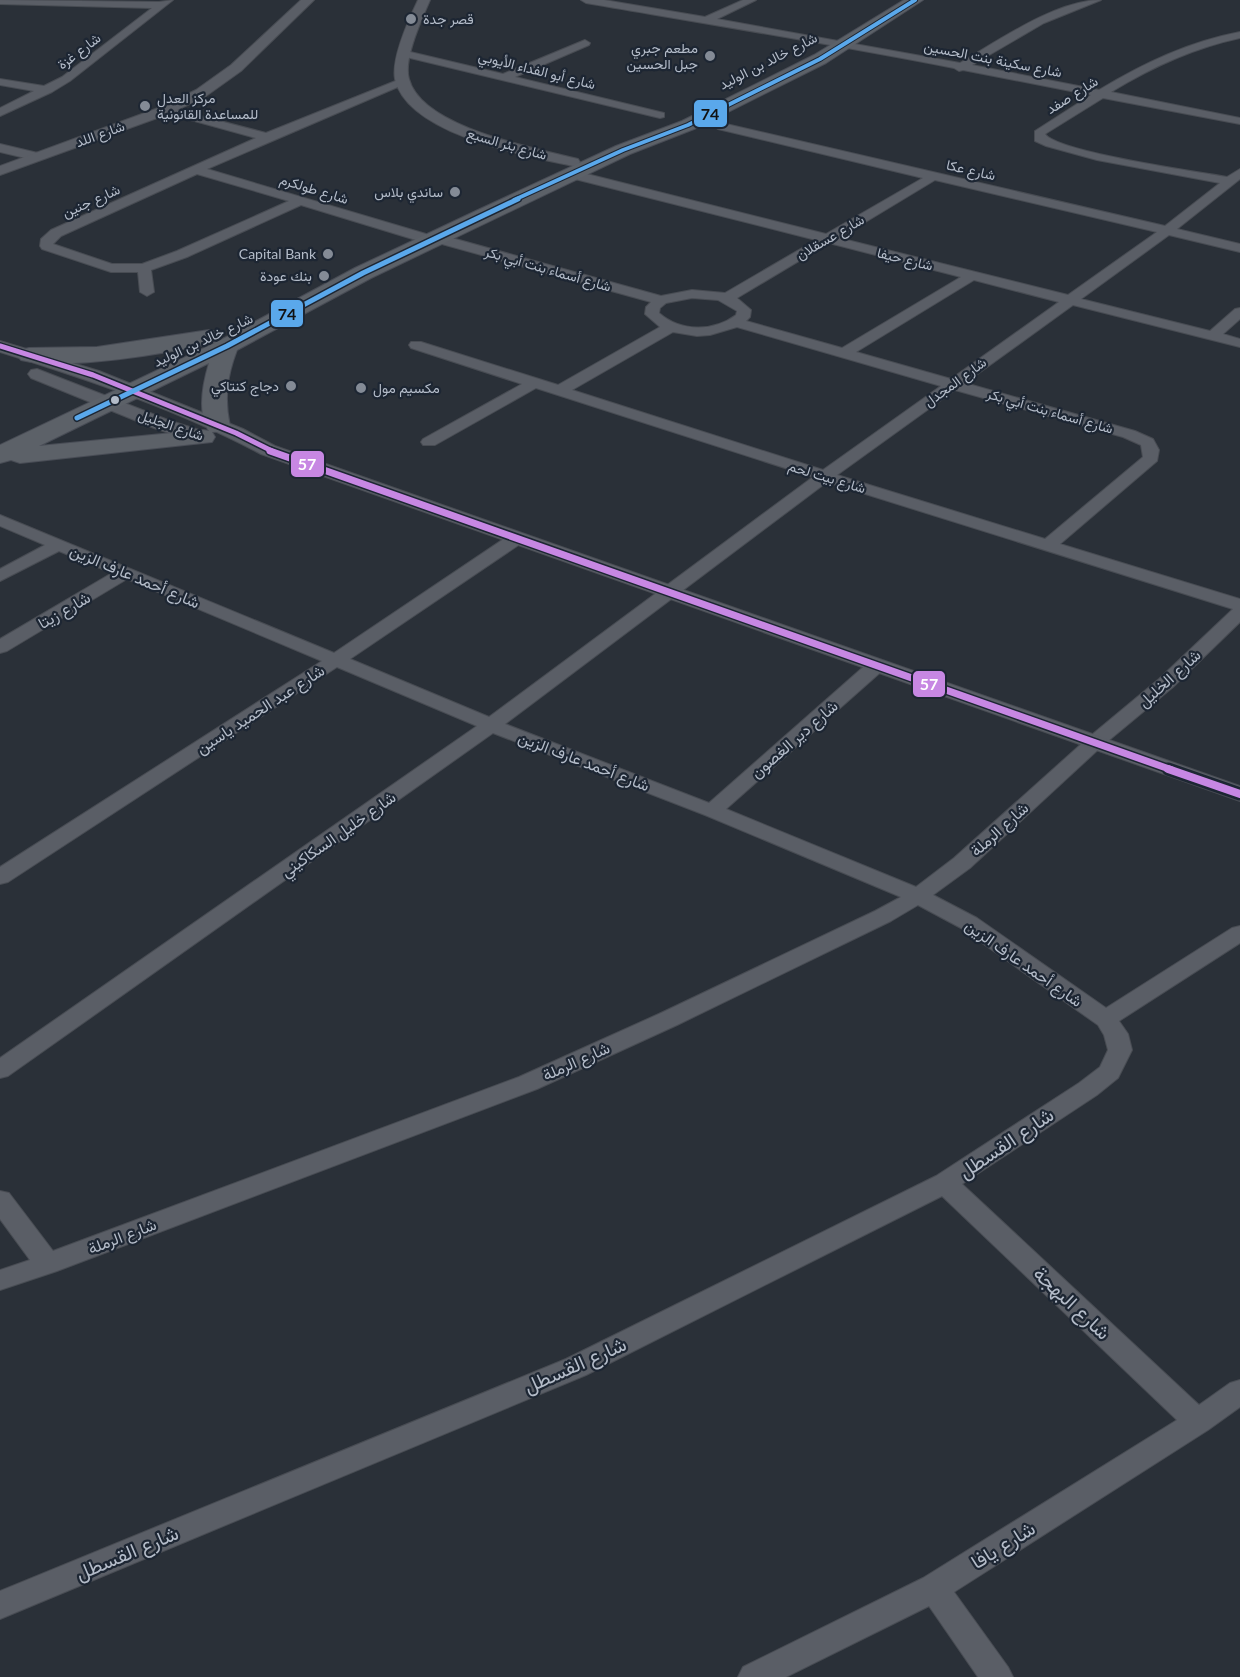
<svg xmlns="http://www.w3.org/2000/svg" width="1240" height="1677" font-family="Lato,Vazirmatn,sans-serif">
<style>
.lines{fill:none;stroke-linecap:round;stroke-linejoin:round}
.minor-casing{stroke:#484c53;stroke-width:2}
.tertiary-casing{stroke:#484c53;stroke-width:2}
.primary-casing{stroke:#484c55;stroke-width:2}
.minor{fill:#5a5e66;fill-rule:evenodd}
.tertiary{fill:#5a5e66;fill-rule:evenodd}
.primary{fill:#5c6168;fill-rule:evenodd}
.bus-1-far2-casing{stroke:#1d2633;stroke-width:8}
.bus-1-far1-casing{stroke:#1d2633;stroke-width:10}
.bus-1-casing{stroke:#1d2633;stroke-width:13}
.bus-2-far1-casing{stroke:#1d2633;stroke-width:6}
.bus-2-casing{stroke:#1d2633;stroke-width:8}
.bus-1-far2{stroke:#c787e3;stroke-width:5}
.bus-1-far1{stroke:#c787e3;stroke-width:7}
.bus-1{stroke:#c787e3;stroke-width:8}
.bus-2-far1{stroke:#5aa8eb;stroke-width:4}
.bus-2{stroke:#5aa8eb;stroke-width:5}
.poi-dot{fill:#848b96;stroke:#1d2633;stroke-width:2}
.bus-dot{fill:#b4bcc9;stroke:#1d2633;stroke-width:2}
.labels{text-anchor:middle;stroke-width:4.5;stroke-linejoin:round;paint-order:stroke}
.far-poi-label{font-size:14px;fill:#b4bcc9;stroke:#1d2633;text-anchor:end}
.far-street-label{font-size:14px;fill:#b4bcc9;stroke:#1d2633}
.street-label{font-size:16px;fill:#b4bcc9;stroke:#1d2633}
.near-street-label{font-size:20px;fill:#b4bcc9;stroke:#1d2633}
.line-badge{stroke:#1d2633;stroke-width:2}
.badge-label{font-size:16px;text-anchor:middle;font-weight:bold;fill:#fff}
.pale-badge-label{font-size:16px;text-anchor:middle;font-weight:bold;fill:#111}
</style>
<rect width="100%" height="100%" fill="#2a3038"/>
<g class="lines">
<defs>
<path id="minor" d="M0,0L159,2L173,0L70,81L52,92L0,116V108L34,91L0,85V79L44,86L62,77L152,8L0,4Z
M581,0H604L705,17L743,0H756L717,19L960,63C998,41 1056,0 1101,0L1044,23L972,65L1099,90C1144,63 1188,42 1240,32V38C1193,48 1152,67 1111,92L1240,118V124L1103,98L1045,134C1057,152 1199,172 1227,177L1240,169V179L1177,229L1240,244V252L1169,235L1081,299L1210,331L1235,309L1240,308V319L1223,334L1240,339V347L1073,305L965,383L1135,431L1153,439L1159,450L1157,461L1060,544L1240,599V622L1173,687L1102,746L970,868L933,895L977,918L1106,1008L1232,928L1240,926V943L1119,1021L1128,1034L1132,1050L1118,1078L1097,1095L962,1184L1199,1405L1230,1383L1240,1380V1407L1208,1430L954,1592L1008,1667L1013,1677H978L929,1606L786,1677H738L743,1667L923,1578L1177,1420L942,1196L586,1375L0,1619V1591L566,1359L936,1176L1079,1083L1100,1067L1108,1050L1104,1035L1098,1025L961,928L918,905L891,921L677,1025L537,1089L57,1271L0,1290V1270L30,1260L0,1219V1191L9,1193L53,1251L519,1077L661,1013L875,911L901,897L705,815L493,733L8,1076L0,1078V1058L477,726L337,667L8,882L0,884V867L322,661L127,579L7,651L0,653V639L112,573L59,551L0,581V569L45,545L0,526V515L334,653L511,534H523L526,538L523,542L350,659L489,717L813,477L536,388L435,445H423L421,442L423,439L522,384L411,348L409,345L411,342H421L558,385L660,327L645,314L646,307L651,302L431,241L429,238L431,235H441L661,296L692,290L725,293L816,240L567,177V171L571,170L826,234L923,178L718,129L707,122L718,106L722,105L728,108L720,121L726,124L1165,226L1220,183L1097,160L1046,146L1035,141V131L1091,95L963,70L959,71L954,68C831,44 709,24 586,3ZM935,180L1157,232L1068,295L839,238ZM829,243L961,277L842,348L746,321L750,317L751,310L737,298ZM974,280L1059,302L951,379L856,352ZM692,298L718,300L737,311L736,315C713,332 681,332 659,313L660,308L666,303ZM737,327L941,386L823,470L572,390L673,332L697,336L710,335ZM955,390L1123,437L1141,445L1143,457L1045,539L837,475ZM827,482L1233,609L1159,679L1088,738L954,858L916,887L726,809L883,670L885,666L883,662H869L709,803L505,724Z
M585,40L590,43L589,45L515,77L664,113V117L660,118L406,57L401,54L406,51L503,74Z
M403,78L409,81L407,83L207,169L426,234L428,237L426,240H416L301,205L187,257L151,270L154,292L147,296L140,292L138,272H111L42,249L40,246L41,239L51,230L256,138L162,112V108L166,107L266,133ZM197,174L289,201L177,251L142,264H112L53,244L61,236Z
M0,144L42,154L44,157L38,161L0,152Z"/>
<path id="tertiary" d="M301,0H314L241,71L206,96L171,113L0,175V166L161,107L196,90L231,65Z
M418,0H430C422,19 403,59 409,79C422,128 535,148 578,159L580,162L578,165L573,166C526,156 407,134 395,79C391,58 409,19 418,0Z
M0,341L99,371L243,429L275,446L1240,786V801L261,454C179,410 89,380 0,352Z
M37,369L168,420L208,433L211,437L208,441L201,443L154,428L31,378L28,374L31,370Z"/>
<path id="primary" d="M904,0H923L826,63L694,129L630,154L371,278L237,350C227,376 224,399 230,426L227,431L212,432L215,437L212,442L20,463L11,460L0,463V445L219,341L355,268L478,210L616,146L682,121L814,55ZM209,363C203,383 197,413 209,431L203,430L39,446Z
M209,330L217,332L220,337L217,342C170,353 66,371 21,360L17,355L21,350L29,348L97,347Z"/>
</defs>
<use href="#minor" class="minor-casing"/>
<use href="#tertiary" class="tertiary-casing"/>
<use href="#primary" class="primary-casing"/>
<use href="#minor" class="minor"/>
<use href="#tertiary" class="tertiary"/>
<use href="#primary" class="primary"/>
<defs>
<path id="bus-1-far2" d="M0,346L93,375L236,433L274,452"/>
<path id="bus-1-far1" d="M270,451L1172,770"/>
<path id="bus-1" d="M1168,769L1240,794"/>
<path id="bus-2-far1" d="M514,200L623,150L688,125L820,59L915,0"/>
<path id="bus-2" d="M77,418L227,346L363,273L518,199"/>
</defs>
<use href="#bus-1-far2" class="bus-1-far2-casing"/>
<use href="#bus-1-far1" class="bus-1-far1-casing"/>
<use href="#bus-1" class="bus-1-casing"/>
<use href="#bus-2-far1" class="bus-2-far1-casing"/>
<use href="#bus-2" class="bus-2-casing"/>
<use href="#bus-1-far2" class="bus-1-far2"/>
<use href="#bus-1-far1" class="bus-1-far1"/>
<use href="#bus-1" class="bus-1"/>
<use href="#bus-2-far1" class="bus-2-far1"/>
<use href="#bus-2" class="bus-2"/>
</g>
<g class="poi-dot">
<circle cx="411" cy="19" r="6"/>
<circle cx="710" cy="56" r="6"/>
<circle cx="145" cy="106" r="6"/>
<circle cx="455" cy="192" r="6"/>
<circle cx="328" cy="254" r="6"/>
<circle cx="324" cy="276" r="6"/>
<circle cx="291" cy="386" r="6"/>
<circle cx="361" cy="388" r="6"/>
</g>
<circle class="bus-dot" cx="115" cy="400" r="5"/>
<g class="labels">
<g class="far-poi-label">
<text x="423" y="24" text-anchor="start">قصر جدة</text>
<text x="698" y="53">مطعم جبري<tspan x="698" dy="16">جبل الحسين</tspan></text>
<text x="157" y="103" text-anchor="start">مركز العدل<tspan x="157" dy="16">للمساعدة القانونية</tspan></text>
<text x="443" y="197">ساندي بلاس</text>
<text x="316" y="259">Capital Bank</text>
<text x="312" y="281">بنك عودة</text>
<text x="279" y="391">دجاج كنتاكي</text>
<text x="373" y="393" text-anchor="start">مكسيم مول</text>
</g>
<g class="far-street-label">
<text transform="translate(79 51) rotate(-37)" y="5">شارع غزة</text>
<text transform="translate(993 59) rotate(11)" y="5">شارع سكينة بنت الحسين</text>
<text transform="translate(768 61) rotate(-27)" y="5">شارع خالد بن الوليد</text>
<text transform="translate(537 70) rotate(14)" y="5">شارع أبو الفداء الأيوبي</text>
<text transform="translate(1072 95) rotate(-32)" y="5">شارع صفد</text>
<text transform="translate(100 134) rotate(-20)" y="5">شارع اللد</text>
<text transform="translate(507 144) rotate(16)" y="5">شارع بئر السبع</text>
<text transform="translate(971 170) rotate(13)" y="5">شارع عكا</text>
<text transform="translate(314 189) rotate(17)" y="5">شارع طولكرم</text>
<text transform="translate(91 201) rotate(-24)" y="5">شارع جنين</text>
<text transform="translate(830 237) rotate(-30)" y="5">شارع عسقلان</text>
<text transform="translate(905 259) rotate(14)" y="5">شارع حيفا</text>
<text transform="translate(548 269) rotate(16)" y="5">شارع أسماء بنت أبي بكر</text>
<text transform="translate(203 340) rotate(-25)" y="5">شارع خالد بن الوليد</text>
<text transform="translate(955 382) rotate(-36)" y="5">شارع المجدل</text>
<text transform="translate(1050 411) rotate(16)" y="5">شارع أسماء بنت أبي بكر</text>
<text transform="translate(171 425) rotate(19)" y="5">شارع الجليل</text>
<text transform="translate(827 477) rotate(17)" y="5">شارع بيت لحم</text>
</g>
<g class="street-label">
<text transform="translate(135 576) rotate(23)" y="6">شارع أحمد عارف الزين</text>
<text transform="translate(64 610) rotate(-30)" y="6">شارع زيتا</text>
<text transform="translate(1169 678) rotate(-42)" y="6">شارع الخليل</text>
<text transform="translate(260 709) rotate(-33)" y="6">شارع عبد الحميد ياسين</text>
<text transform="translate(794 739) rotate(-41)" y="6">شارع دير الغصون</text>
<text transform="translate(584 761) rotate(21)" y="6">شارع أحمد عارف الزين</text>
<text transform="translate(999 829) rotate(-42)" y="6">شارع الرملة</text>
<text transform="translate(338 834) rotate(-35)" y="6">شارع خليل السكاكيني</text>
<text transform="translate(1024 963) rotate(35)" y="6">شارع أحمد عارف الزين</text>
<text transform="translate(576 1061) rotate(-24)" y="6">شارع الرملة</text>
<text transform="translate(122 1236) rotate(-21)" y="6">شارع الرملة</text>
</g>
<g class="near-street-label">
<text transform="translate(1006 1143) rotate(-34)" y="7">شارع القسطل</text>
<text transform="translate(1072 1303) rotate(43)" y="7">شارع البهجة</text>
<text transform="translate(575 1365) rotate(-24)" y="7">شارع القسطل</text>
<text transform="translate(1003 1545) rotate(-32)" y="7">شارع يافا</text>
<text transform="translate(127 1553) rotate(-23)" y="7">شارع القسطل</text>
</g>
</g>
<g class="line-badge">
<rect x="693" y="99" width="35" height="29" rx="6" fill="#5aa8eb"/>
<rect x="270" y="299" width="34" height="29" rx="6" fill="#5aa8eb"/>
<rect x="290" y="450" width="35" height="28" rx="6" fill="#c787e3"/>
<rect x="912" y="670" width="34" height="28" rx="6" fill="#c787e3"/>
</g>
<g class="badge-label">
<text x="307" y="470">57</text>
<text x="929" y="690">57</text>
</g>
<g class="pale-badge-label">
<text x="710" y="120">74</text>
<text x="287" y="320">74</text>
</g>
</svg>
